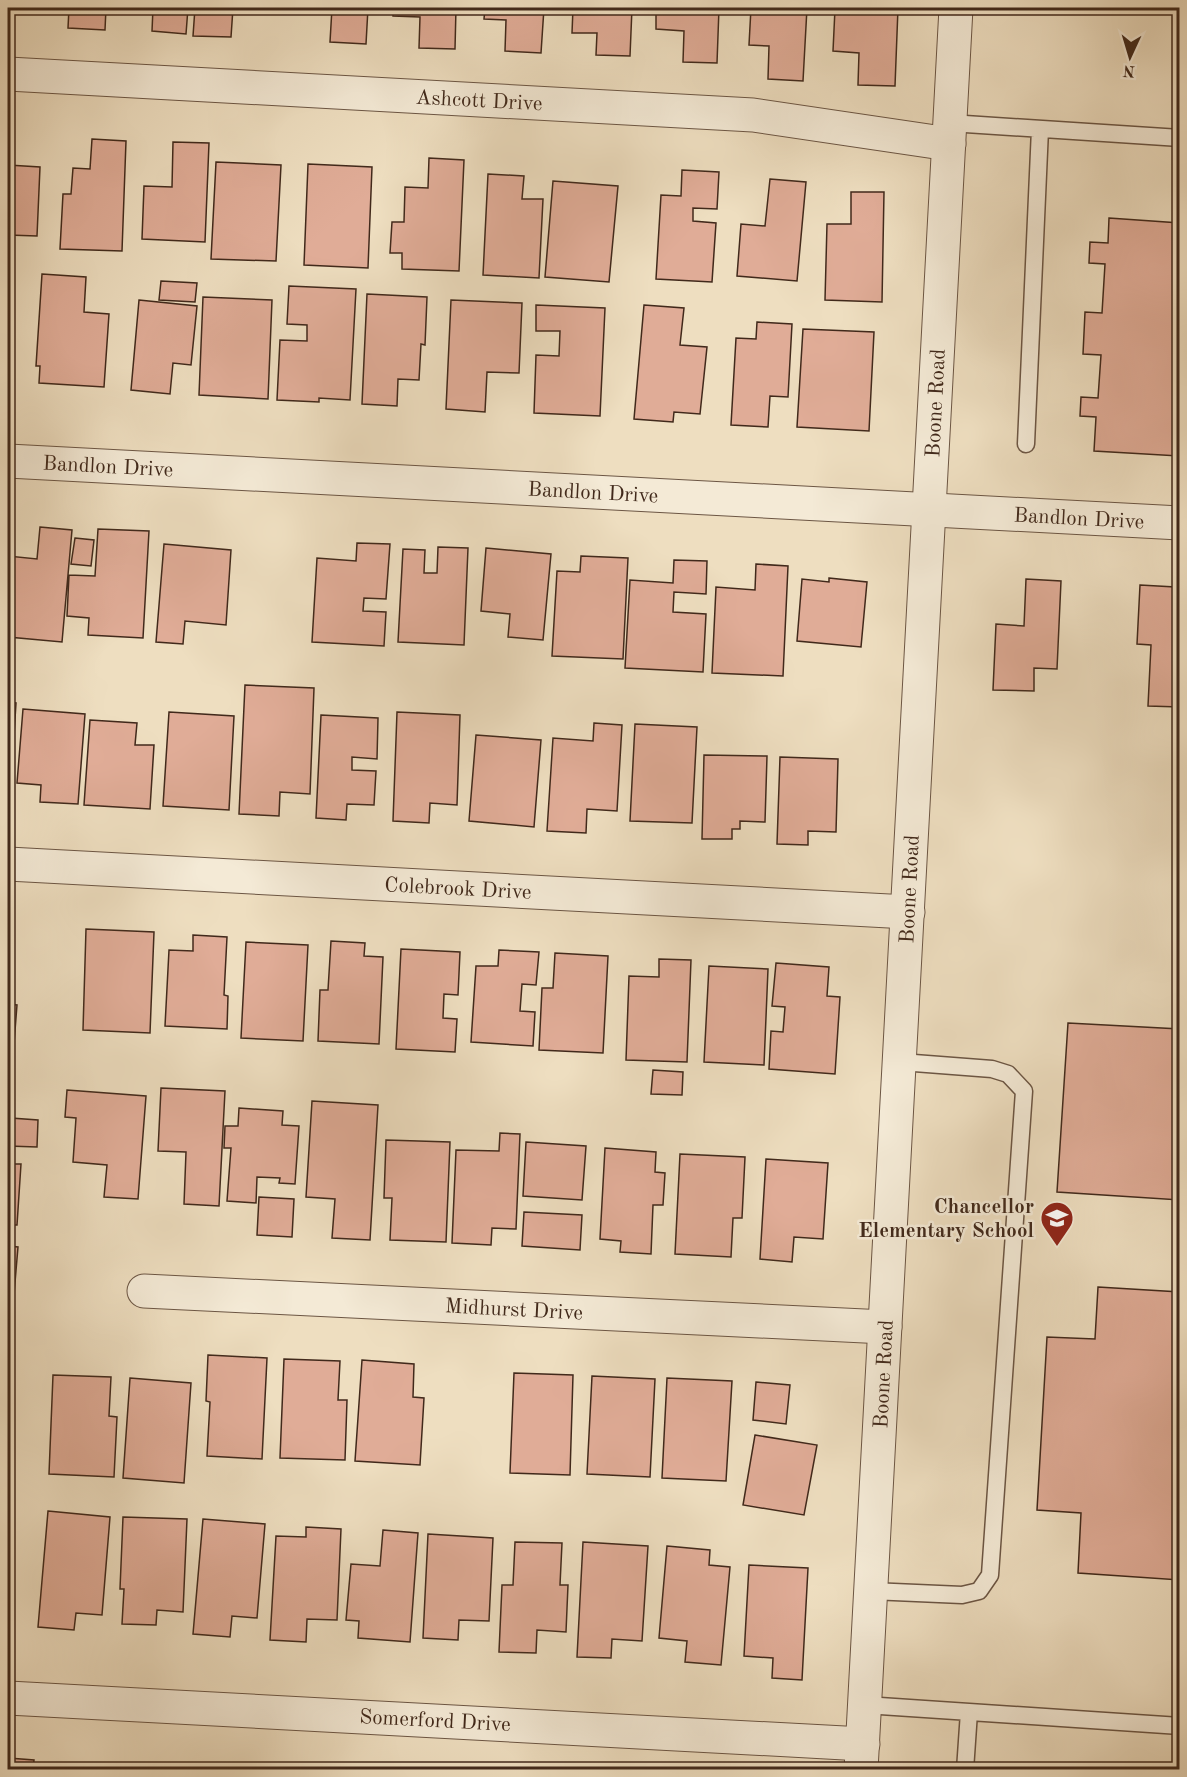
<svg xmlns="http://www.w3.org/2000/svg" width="1187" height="1777" font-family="'Old Standard TT',serif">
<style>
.building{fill:#e0ac97;stroke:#41291b;stroke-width:1.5}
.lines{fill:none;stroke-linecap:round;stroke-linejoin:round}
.service-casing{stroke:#6c5644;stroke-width:19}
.minor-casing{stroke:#6c5644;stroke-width:35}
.tertiary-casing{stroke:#6c5644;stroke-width:35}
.service{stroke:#f4ead6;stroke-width:16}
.minor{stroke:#f4ead6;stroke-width:33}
.tertiary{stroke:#f4ead6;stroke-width:33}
.labels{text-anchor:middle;stroke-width:5;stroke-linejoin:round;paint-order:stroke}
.street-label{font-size:21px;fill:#41291b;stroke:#f4ead6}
.poi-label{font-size:21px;font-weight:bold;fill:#41291b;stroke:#f4ead6;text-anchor:end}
</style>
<rect width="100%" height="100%" fill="#eedec0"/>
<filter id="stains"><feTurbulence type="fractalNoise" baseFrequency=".00333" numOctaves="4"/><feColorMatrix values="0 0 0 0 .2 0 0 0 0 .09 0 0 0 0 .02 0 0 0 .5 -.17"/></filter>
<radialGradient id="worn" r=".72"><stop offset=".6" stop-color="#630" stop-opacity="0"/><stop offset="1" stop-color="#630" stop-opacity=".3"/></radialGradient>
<path class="building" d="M69,8H106L105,30L68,28Z
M153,8H188L186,34L152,31Z
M195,8H233L231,37L193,36Z
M332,8H368L366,44L330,42Z
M393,8H456L455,49L419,48L420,17L393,16Z
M485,8H544L541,53L505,51L506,20L484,19Z
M573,8H632L630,56L596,55L597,33H572Z
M656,8H719L717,63L683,62L684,31L656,29Z
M751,8H807L803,81L768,79L769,46L749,45Z
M855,8H898L895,86L858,85L859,53L833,51L835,9L855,10Z
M92,139L126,141L122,251L60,249L63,194H71L73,168L90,169Z
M173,142L209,143L205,242L142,239L144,186L172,187Z
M429,158L464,160L459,271L402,269V253H390L392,222H404L405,187L428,188Z
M216,162L281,165L276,261L211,259Z
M308,164L372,167L368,268L304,265Z
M8,165L40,167L37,236L8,235Z
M682,170L719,172L717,209L693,208V221L716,223L712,282L656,279L661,195L681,196Z
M488,174L524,176L522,199H543L539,278L483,275Z
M770,179L806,182L797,281L737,276L741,224L765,226Z
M553,181L618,186L609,282L545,277Z
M851,192H884L882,302L825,300L827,224H851Z
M1109,218L1180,223L1179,456L1094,451L1096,417L1080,416L1081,397L1098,398L1101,355L1083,354L1085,312L1102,313L1105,264L1089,263L1090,242L1108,243Z
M42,274L86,277L84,312L109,314L104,387L39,383L40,366H36Z
M161,281L197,283L195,302L159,300Z
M289,286L356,289L350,400L319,398V402L277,400L280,340L307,341V325L287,324Z
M367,294L427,297L425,345L421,344L419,380L398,379L397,406L362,404Z
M203,297L272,300L268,399L199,395Z
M139,300L197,306L191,365L173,363L170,394L131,390Z
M451,300L522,303L519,373L487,372L485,412L446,409Z
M536,305L605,308L600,416L534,413L536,355L559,356L560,331H536Z
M644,305L684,308L680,345L707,347L700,414L674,412L673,422L634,419Z
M757,322L792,324L788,397L770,396L768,427L731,425L736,338L756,339Z
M803,329L874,332L869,431L797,427Z
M40,527L72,530L62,642L8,637V556L37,559Z
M98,529L149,531L143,638L88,635L89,618L67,616L69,575L95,576Z
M75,538L94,540L91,566L71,564Z
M357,543L390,544L386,599L364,598L363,611L386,612L384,646L312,642L317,558L356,561Z
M164,544L231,550L226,625L185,621L183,644L156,642Z
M438,547L468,548L464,645L398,642L403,549L425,550L424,573H437Z
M486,548L551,554L543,640L508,637L510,614L481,611Z
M581,556L628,558L623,659L552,656L557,571L580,572Z
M674,560L707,561L706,594L674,592L673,612L706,614L703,672L625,668L630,580L673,583Z
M756,564L788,566L783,676L712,673L716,587L755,590Z
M829,578L867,582L861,647L797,641L802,579L829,582Z
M1026,579L1061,581L1057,669L1034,668V691L993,690L996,624L1024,626Z
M1140,585L1175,587L1173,631H1180V707L1148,706L1151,645L1137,644Z
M245,685L314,688L310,794L280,792L279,816L239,814Z
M8,702L16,703L10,800L8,799Z
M23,709L85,714L78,804L40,802L41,785L17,783Z
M169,712L234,716L229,810L163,806Z
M397,712L460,715L457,805L430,803L429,823L393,821Z
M321,715L378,718L377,759L352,757V770L376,771L374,805L347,804L346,820L316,818Z
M90,720L137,723L135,745H154L150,809L84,805Z
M594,723L622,725L617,811L587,809L586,833L547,831L553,738L593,741Z
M635,724L697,727L692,823L630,821Z
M476,735L541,740L534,827L469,821Z
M704,755L767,756L765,822L740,821V829H732V839H702Z
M780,757L838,759L836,832L808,831V845L777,844Z
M86,929L154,932L150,1033L83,1030Z
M193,935L227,937L224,995L228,996L227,1029L165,1026L169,950L193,951Z
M331,941L365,943L364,956L383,957L379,1044L318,1041L320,990H328Z
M246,942L308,945L303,1041L241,1038Z
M401,949L460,952L458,995L444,994L443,1018L457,1019L455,1052L396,1049Z
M499,950L539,952L536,985L522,984L520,1011L535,1012L533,1046L471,1042L476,966H498Z
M555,953L608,956L603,1053L539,1050L542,988H553Z
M659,959L691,960L687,1062L626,1060L629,976L659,977Z
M776,963L829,967L827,996L840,997L835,1074L769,1069L771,1031L783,1032L785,1007L772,1006Z
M709,966L768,969L764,1065L704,1062Z
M8,1004L17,1005L12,1069H8Z
M1068,1023L1180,1029V1200L1057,1192Z
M653,1070L683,1072L682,1095L651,1094Z
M8,1081L12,1082L11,1118L38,1120L37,1147L8,1146Z
M161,1088L225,1091L219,1206L184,1204L186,1152L158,1151Z
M67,1090L146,1096L138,1199L104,1197L107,1165L73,1162L76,1118L65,1117Z
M312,1101L378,1105L370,1240L332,1238L335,1199L306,1197Z
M239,1108L283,1111L282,1125L299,1126L295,1184L279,1183L280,1178L257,1177L256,1203L227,1201L231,1148H224L225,1126H238Z
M500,1133L520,1134L516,1229L492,1228L491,1245L452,1243L456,1150L499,1151Z
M386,1140L450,1142L446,1242L390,1240L392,1198H384Z
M526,1142L586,1146L582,1200L523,1196Z
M605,1148L656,1152L655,1172L665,1173L663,1205H653L651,1254L620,1252L621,1241L600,1239Z
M680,1154L745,1157L742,1218H733L731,1257L675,1254Z
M766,1159L828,1163L823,1239L794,1237L792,1262L760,1259Z
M8,1164H21L17,1225H8Z
M259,1197L294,1199L292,1237L257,1235Z
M524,1212L582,1215L580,1250L522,1246Z
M8,1246L18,1247L13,1306H8Z
M1098,1287L1180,1292V1580L1078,1573L1081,1513L1037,1510L1047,1337L1095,1339Z
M8,1325H12L8,1372Z
M208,1355L267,1358L262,1459L207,1456L210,1402L206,1401Z
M284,1359L340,1361L338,1400H347L345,1460L280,1458Z
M362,1360L414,1364L413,1397L424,1398L420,1465L355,1461Z
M514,1373L573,1375L570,1475L510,1473Z
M53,1375L111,1377L109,1416L117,1417L114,1477L49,1474Z
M592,1376L655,1379L650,1477L587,1474Z
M130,1378L191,1383L184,1483L123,1478Z
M667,1378L732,1381L726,1481L662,1478Z
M756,1382L790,1385L786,1424L753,1420Z
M755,1435L817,1445L804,1515L743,1505Z
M48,1511L110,1517L102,1615L76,1613L74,1630L38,1627Z
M123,1517L187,1519L183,1612L157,1610L156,1625L122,1624L124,1589H120Z
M203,1519L265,1524L257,1618L232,1616L230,1637L193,1634Z
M306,1527L341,1529L337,1620L307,1619L306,1642L270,1640L276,1536L306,1537Z
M383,1530L418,1533L410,1642L358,1638L359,1621L346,1620L351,1564L380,1566Z
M428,1534L493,1538L489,1621L459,1620L458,1640L423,1638Z
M515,1542L562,1543L560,1585H568L566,1632L537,1630L536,1653L499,1652L502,1585H513Z
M583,1542L648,1546L642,1641L612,1639L611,1658L577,1657Z
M667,1546L710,1550L709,1565L730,1567L721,1665L685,1662L687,1641L659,1638Z
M749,1565L808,1568L802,1680L772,1678L773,1658L744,1656Z
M8,1758L34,1760L33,1770H8Z
M78,1763L106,1765L105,1770H78Z"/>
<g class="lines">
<defs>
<path id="service" d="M950,123L1180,138
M1026,444L1040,129
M871,1591L962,1595L979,1591L990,1575L1024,1091L1008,1074L992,1069L901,1062
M865,1705L1180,1726
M965,1770L969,1712"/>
<path id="minor" d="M8,74L753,115L949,144
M8,461L1180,523
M8,864L908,912
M144,1291L885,1327
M8,1698L863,1744"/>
<path id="tertiary" d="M861,1770L956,8"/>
</defs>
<use href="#service" class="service-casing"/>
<use href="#minor" class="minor-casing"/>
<use href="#tertiary" class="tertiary-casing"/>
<use href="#service" class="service"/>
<use href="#minor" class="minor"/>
<use href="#tertiary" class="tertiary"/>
</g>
<defs>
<symbol id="school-pin" viewBox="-11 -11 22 30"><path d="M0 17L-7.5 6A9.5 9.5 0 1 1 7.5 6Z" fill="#8f2418" stroke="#f4ead6"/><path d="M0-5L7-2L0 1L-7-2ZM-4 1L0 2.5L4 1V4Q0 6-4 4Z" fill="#fff"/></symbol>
</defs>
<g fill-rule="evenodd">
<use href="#school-pin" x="1038" y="1199" width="38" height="52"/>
</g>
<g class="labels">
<g class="street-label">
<text transform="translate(479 100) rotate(3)" y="7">Ashcott Drive</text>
<text transform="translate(935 403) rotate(-87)" y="7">Boone Road</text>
<text transform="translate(108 466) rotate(3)" y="7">Bandlon Drive</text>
<text transform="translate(593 492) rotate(3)" y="7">Bandlon Drive</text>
<text transform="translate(1079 518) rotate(3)" y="7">Bandlon Drive</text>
<text transform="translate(458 888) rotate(3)" y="7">Colebrook Drive</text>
<text transform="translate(909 889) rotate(-87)" y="7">Boone Road</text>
<text transform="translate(514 1309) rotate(3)" y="7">Midhurst Drive</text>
<text transform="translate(883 1374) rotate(-87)" y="7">Boone Road</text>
<text transform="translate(435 1720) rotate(3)" y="7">Somerford Drive</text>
</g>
<g class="poi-label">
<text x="1034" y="1213">Chancellor<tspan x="1034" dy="24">Elementary School</tspan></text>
</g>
</g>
<rect width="1187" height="1777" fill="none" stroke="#eedec0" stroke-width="30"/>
<rect x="9" y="9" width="1169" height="1759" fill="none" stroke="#41291b" stroke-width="3"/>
<rect x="15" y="15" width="1157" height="1747" fill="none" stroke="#41291b" stroke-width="1.5"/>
<g transform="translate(1130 57) rotate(184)" stroke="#f4ead6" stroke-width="4.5" paint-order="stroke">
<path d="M0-4.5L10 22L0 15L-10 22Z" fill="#41291b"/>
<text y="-9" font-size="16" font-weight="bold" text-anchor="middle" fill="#41291b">N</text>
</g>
<rect width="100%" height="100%" filter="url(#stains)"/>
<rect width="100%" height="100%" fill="url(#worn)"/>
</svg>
